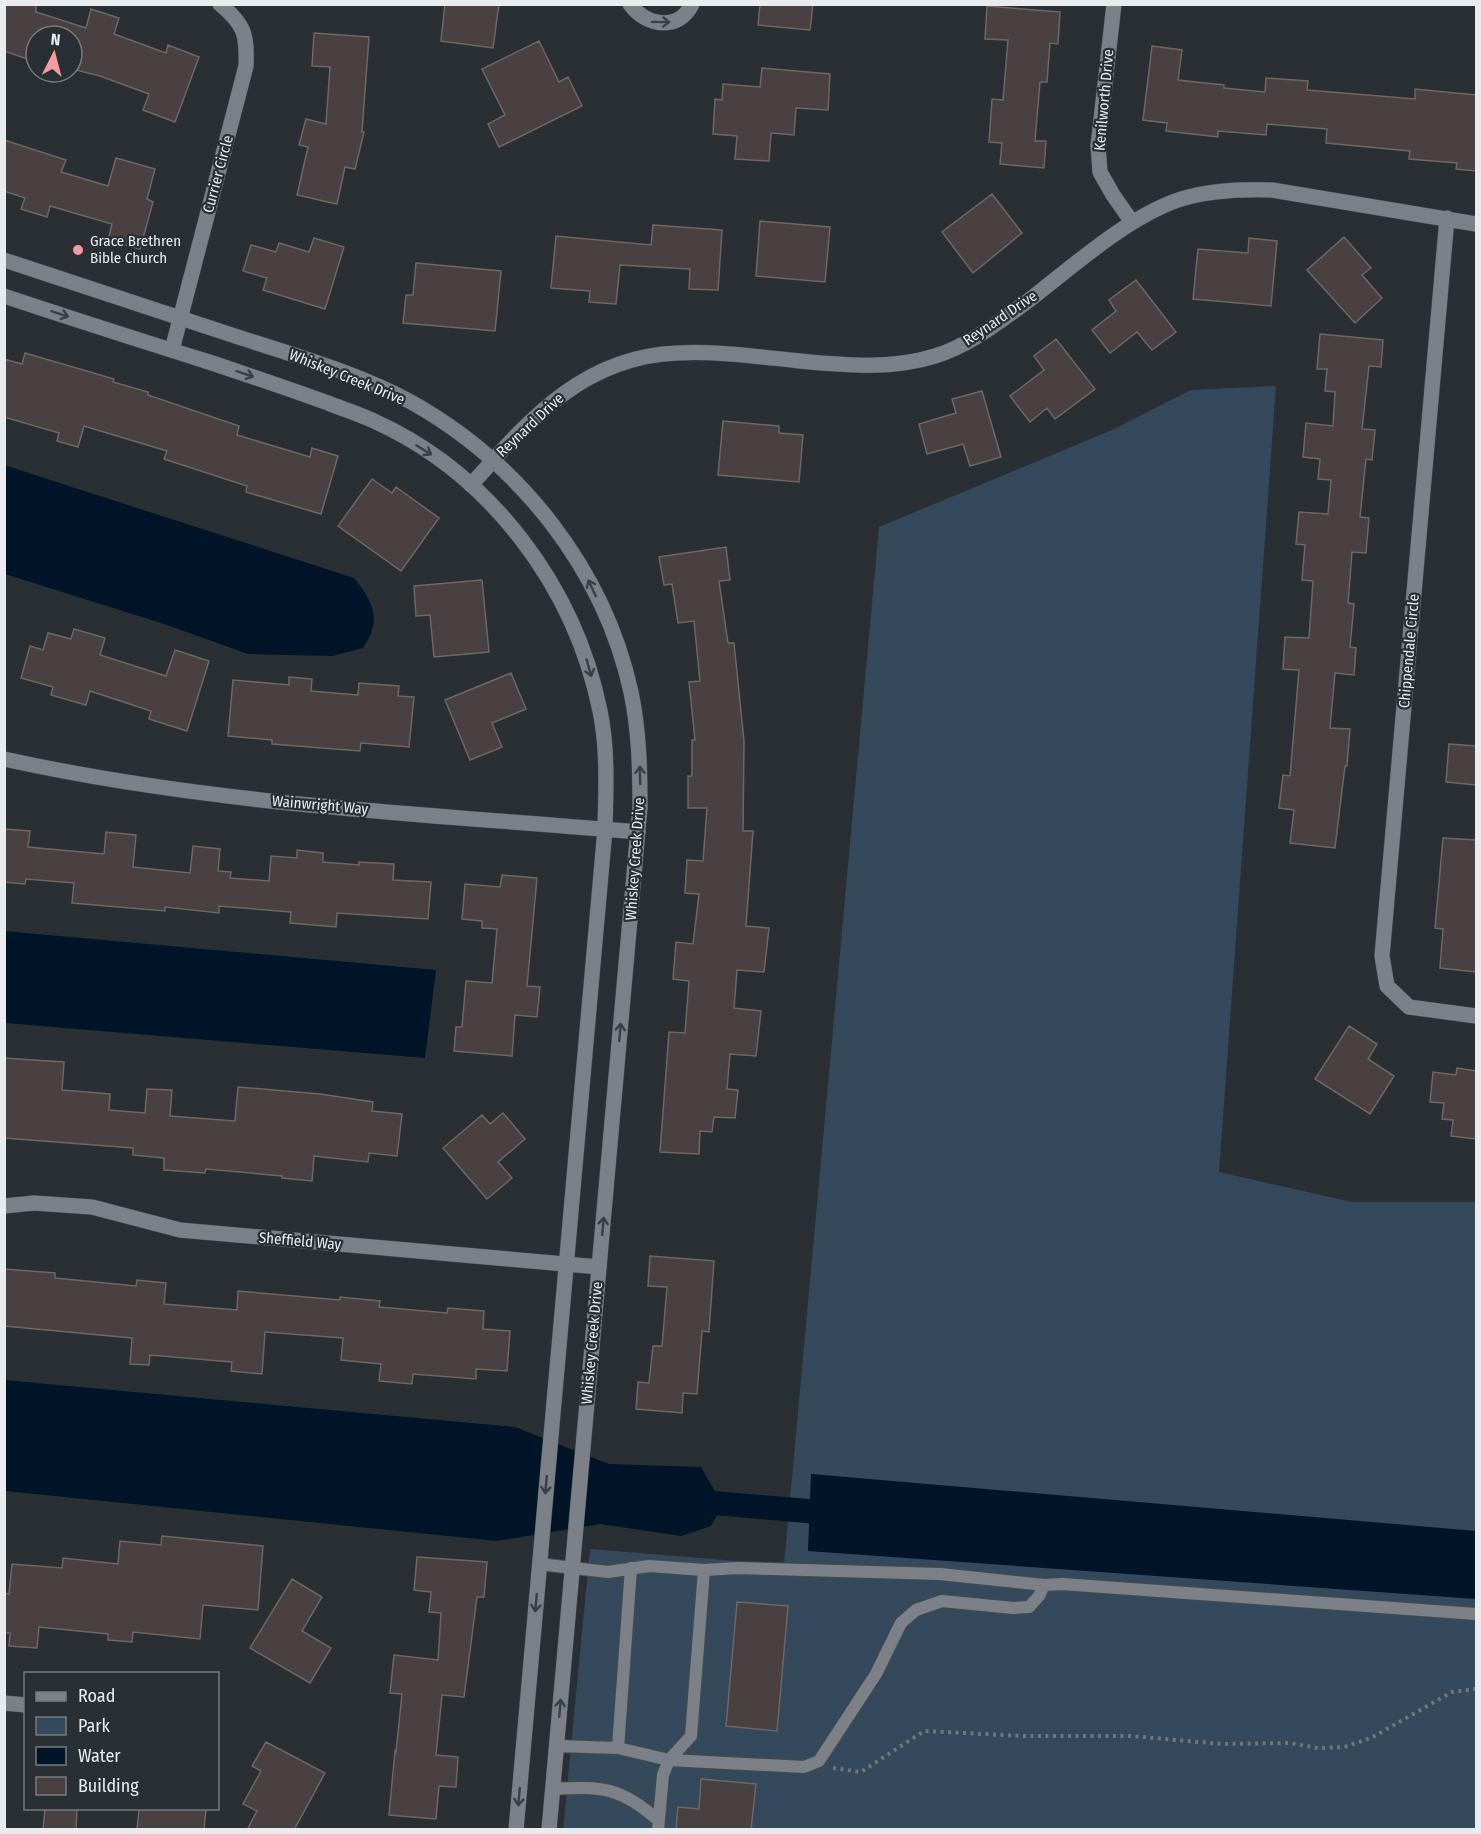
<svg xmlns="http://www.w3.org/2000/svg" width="1481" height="1834" font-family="'Fira Sans Condensed',sans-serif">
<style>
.green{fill:#34495b}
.water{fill:#001528}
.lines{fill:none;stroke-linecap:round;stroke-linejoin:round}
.canal{stroke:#001528;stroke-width:24}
.building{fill:#494041;stroke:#6f6666;stroke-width:1.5}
.service-casing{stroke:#464b4f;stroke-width:14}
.minor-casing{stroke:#464b4f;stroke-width:16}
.tertiary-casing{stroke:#464b4f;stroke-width:16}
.path{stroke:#71767a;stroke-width:4;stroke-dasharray:3 4.5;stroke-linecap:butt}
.service{stroke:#7b8187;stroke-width:12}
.minor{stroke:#7b8187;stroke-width:15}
.tertiary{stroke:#7b8187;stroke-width:15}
.oneway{stroke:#3a3f45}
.poi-dot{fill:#f49aa1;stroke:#2a2f34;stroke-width:2}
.labels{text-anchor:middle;stroke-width:4.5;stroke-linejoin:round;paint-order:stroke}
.street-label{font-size:15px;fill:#e8ecef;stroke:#2a2f34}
.poi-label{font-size:15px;fill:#e8ecef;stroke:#2a2f34;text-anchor:start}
</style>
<rect width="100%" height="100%" fill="#2a2f34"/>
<path class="green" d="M1276,386L1219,1172L1352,1202H1476V1829L563,1830L590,1549L784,1565L879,527L1112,430L1191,390Z"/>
<path class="water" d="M4,465L354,578C374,603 382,620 363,648L332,656L248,654L164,624L5,574Z
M4,931L436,970L425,1058L5,1023Z
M4,1380L515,1427L609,1464L701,1467L723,1505L711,1526L681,1536L600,1524L497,1541L5,1491Z
M811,1474L1476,1531V1599L808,1551Z"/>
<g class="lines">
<path class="canal" d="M690,1501L843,1514"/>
</g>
<path class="building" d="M4,4H36V12L86,28L91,9L119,18L114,34L166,53L168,45L199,57L175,122L143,110L149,94L100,76L72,69V36H36V62L4,51Z
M445,4H499L493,48L441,41Z
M760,4H813L810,30L758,25Z
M987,6L1060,12L1058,44L1050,43L1047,82H1040L1035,141H1046L1044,168L1000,164L1002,143L989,142L992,99L1003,100L1008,40L985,39Z
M314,33L369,37L362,132H364L355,169L345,167L337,204L297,195L308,147L299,145L306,119L326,124L330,67L312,66Z
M539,41L559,82L568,77L582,106L499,147L488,124L505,115L482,69Z
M1152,46L1182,50L1178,80L1224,85V88L1265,92L1266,78L1308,81L1307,90L1415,99V89L1476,95V171L1456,169L1457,163L1409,159L1410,151L1326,143L1327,129L1267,124L1266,135L1218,131V137L1166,131L1167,123L1143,120Z
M762,68L830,74L828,110L796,108L794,135L771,133L769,161L735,159L737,136L713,134L715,99L722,100L723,84L760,87Z
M4,140L66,160L61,172L108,186L116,158L155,169L147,199L153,202L140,249L108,240L112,224L50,206L47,217L21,209L25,198L4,191Z
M992,194L1022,233L973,273L942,232Z
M760,221L830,227L825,282L756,276Z
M653,225L722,230L718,290L689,289L690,269L620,265L616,304L589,302L590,291L551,288L556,236L651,245Z
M1344,237L1371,268L1362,275L1382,298L1355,323L1307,270Z
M314,238L344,247L325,309L263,290L267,278L243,271L251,245L276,252L279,243L309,252Z
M1249,238L1277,241L1271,306L1193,299L1198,249L1248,253Z
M416,263L501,271L495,331L403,323L406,295H413Z
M1136,280L1176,332L1152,350L1137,332L1110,353L1092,330L1116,311L1109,300Z
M1320,334L1383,340L1381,367L1369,366L1362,429L1375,430L1372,460L1366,459L1360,517L1369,518L1366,553L1352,552L1348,603L1354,604L1350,647L1356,648L1354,675L1335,673L1330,728L1350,729L1347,766H1345L1335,848L1290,843L1294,810L1279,808L1283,775L1290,776L1299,670L1283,669L1285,637L1309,638L1313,581L1302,580L1305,545L1296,544L1299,512L1328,514L1331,480L1318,479L1320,459L1303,457L1306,423L1333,426L1335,392L1325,391L1327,369H1317Z
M1056,339L1095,389L1055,419L1047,408L1030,422L1010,396L1044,370L1034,356Z
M25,353L114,379L113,382L148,392V395L239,426L237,435L310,457L312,448L338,456L321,514L246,492L247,486L164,459L167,451L84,426L78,447L57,441L59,433L4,417V359L22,364Z
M982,391L1001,457L970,466L963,444L927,454L919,424L956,413L952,399Z
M723,421L779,426V433L803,435L799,482L718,475Z
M372,479L392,493L396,487L439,518L401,571L338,526Z
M726,547L730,580L719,581L728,643H734L744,741L743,831H753L746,926L769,928L764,972L737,970L734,1008L761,1011L756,1056L730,1054L727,1089L738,1090L735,1118L714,1117L712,1132L700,1131L699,1154L660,1152L669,1032L685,1033L689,981L673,979L676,942L693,944L699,894L685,893L687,860L703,861L707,808H688V776H692V740H695L689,682L700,681L694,621L678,623L672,584L664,585L659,557Z
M482,580L489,652L434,657L430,615L416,616L414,586Z
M74,629L105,638L100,655L166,676L175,650L209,661L187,731L149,719L151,711L90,691L86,705L51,695L53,687L21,678L30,646L43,650L48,633L71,639Z
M511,673L526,709L492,723L502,747L470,760L445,700Z
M289,677L312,679L311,691L358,695L359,683L399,686L398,696L414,697L409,747L361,743L360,751L272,744V740L228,736L233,680L289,685Z
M1449,744L1476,746V785L1446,782Z
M4,829L30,831L28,847L104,854L106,832L136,835L133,867L190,873L193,846L220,849L218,871L231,872L230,878L269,881L271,856L297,858V850L323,853V862L359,865V862L394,864L393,880L431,882L428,919L337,913L336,927L290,923L291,912L219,906V913L165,907V911L72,903L74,883L26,879L25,884L4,882Z
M1443,838L1476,840V972L1440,968L1443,929L1435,928Z
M502,875L537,878L527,986L540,987L537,1017L515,1015L512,1056L454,1051L456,1027H462L466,981L492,983L497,929L482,928V921L462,919L465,884L500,887Z
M1349,1026L1377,1044L1368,1059L1394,1076L1370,1114L1315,1079Z
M4,1058L64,1062L62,1090L110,1094L109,1110L145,1113L147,1089L172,1090L170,1116L235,1121L238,1087L320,1094L373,1102L372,1111L402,1114L397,1156L369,1153L368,1162L314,1156L312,1181L282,1178V1176L206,1169L205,1173L164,1170V1158L133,1155V1148L4,1138Z
M1457,1068L1476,1071V1139L1451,1136L1453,1120L1442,1119L1444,1103L1430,1102L1433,1072L1456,1075Z
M503,1113L525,1139L498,1162L512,1178L487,1199L443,1148L482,1115L490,1124Z
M650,1256L714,1261L709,1332L702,1331L697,1394L683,1393L682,1413L636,1409L638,1382L649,1383L653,1346H662L667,1287L648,1286Z
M4,1269L55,1273V1278L136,1286L137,1280L166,1283L164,1304L237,1310L238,1291L340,1300V1297L380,1301L379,1307L447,1313L448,1308L484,1311L483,1329L510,1331L507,1371L476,1369V1379L413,1374L412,1384L379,1381L381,1364L341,1360L343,1338L265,1332L262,1374L231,1371L232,1362L150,1355L149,1365L130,1364L132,1338L4,1326Z
M162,1536L263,1546L258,1610L203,1605L200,1639L133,1632L132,1642L108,1640V1634L39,1627L37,1648L9,1646L10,1633H4V1593L9,1594L12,1564L62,1568L63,1558L118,1564L120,1541L161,1545Z
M417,1557L487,1562L484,1597H477L464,1697L442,1695L436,1755L458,1757L456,1787L439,1786L436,1819L389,1815L395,1751L396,1752L402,1694L390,1693L394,1655L438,1660L441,1613L429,1612L431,1592L414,1590Z
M292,1579L322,1597L302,1631L331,1648L310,1683L250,1648Z
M737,1602L788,1606L777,1731L726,1726Z
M266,1742L325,1773L294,1830H247L257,1811L243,1804L261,1771L252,1766Z
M701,1779L756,1784L751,1830H676L678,1807L699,1809Z
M45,1809H77L76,1830H43Z
M139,1809H206L204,1830H137Z"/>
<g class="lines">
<defs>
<path id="service" d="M539,1564L608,1572L649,1566L704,1570L691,1736L669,1760L663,1775L658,1830
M704,1570L738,1568L940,1574L1044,1585
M556,1746L618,1748L631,1568
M618,1748L669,1760L804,1767L819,1761L876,1674L901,1623L916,1610L942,1601L1013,1608L1029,1607L1039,1596L1044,1585L1062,1584L1476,1614
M552,1789C602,1786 621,1787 659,1821"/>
<path id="minor" d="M630,4C645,26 679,32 692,4
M1114,4L1098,146L1100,172L1113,195L1132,222
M1447,218L1382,956L1387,986L1409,1007L1476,1016
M172,350L246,66C247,34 245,25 220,4
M471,485C529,420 584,356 678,353C718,351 759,357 800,361C844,365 891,370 935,356C968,346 996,324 1024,304C1070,269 1124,219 1178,200C1208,190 1240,189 1272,190L1476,224
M4,759C212,805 427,814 638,832
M4,1206L34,1203L92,1207L180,1230L599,1267
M4,1703L26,1705"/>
<path id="tertiary" d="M4,260C82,286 160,312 238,337C296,356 357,373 411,402C520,463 604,569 631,692C639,730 640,768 640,807L549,1830
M4,296C73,319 142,341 212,363C251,376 289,389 328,403C343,409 359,414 374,421C491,474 575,587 600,711C608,749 606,790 605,829L516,1830"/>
</defs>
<use href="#service" class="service-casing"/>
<use href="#minor" class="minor-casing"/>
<use href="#tertiary" class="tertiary-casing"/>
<path class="path" d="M833,1768L861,1772L924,1731L1023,1736H1131L1222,1744L1289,1743L1318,1748L1344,1747L1371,1738L1452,1692L1476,1689"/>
<use href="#service" class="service"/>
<use href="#minor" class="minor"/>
<use href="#tertiary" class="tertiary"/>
</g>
<defs><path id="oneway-shaft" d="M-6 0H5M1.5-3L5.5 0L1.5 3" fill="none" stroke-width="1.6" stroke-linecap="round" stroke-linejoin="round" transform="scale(1.5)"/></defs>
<g class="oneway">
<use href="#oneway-shaft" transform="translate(661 22) rotate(1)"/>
<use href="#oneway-shaft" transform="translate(60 314) rotate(18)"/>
<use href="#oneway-shaft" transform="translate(245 374) rotate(18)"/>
<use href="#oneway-shaft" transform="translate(424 450) rotate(32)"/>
<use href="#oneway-shaft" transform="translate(592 588) rotate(-115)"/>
<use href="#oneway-shaft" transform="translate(589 668) rotate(74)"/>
<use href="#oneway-shaft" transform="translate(640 775) rotate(-91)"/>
<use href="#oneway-shaft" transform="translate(620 1032) rotate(-85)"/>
<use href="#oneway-shaft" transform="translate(603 1226) rotate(-85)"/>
<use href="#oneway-shaft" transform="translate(546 1485) rotate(95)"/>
<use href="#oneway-shaft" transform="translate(536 1603) rotate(95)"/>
<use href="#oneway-shaft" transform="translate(560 1708) rotate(-85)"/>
<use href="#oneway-shaft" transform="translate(519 1797) rotate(95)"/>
</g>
<circle class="poi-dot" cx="78" cy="250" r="6"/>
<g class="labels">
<g class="street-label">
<text transform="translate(1104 100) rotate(-85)" y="5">Kenilworth Drive</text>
<text transform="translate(218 174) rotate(-75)" y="5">Currier Circle</text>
<text transform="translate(1000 318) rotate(-34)" y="5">Reynard Drive</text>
<text transform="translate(347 377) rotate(22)" y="5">Whiskey Creek Drive</text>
<text transform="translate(530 425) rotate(-43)" y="5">Reynard Drive</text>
<text transform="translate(1409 651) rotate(-85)" y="5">Chippendale Circle</text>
<text transform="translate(320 805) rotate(5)" y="5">Wainwright Way</text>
<text transform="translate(635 859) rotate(-86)" y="5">Whiskey Creek Drive</text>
<text transform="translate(300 1241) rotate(5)" y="5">Sheffield Way</text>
<text transform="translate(592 1343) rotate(-85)" y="5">Whiskey Creek Drive</text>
</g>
<g class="poi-label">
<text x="90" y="246">Grace Brethren<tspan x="90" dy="17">Bible Church</tspan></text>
</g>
</g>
<rect width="1481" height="1834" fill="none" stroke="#e8ecef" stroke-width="12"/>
<rect x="24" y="1672" width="195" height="138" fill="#2a2f34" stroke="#767b7f" stroke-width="1.5"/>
<rect x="36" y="1692" width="30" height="9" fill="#7b8187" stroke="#767b7f" stroke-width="1.5"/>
<text x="78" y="1702" font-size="18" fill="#e8ecef">Road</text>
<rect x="36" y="1717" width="30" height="18" fill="#34495b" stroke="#767b7f" stroke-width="1.5"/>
<text x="78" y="1732" font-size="18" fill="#e8ecef">Park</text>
<rect x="36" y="1747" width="30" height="18" fill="#001528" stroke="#767b7f" stroke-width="1.5"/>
<text x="78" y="1762" font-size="18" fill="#e8ecef">Water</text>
<rect x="36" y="1777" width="30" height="18" fill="#494041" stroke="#767b7f" stroke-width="1.5"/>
<text x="78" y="1792" font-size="18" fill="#e8ecef">Building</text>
<g transform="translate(54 54) rotate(6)"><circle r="28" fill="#2a2f34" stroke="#767b7f" stroke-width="1.5"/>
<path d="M0-4.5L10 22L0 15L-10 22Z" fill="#f49aa1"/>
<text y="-9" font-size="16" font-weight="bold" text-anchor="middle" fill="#e8ecef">N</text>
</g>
</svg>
